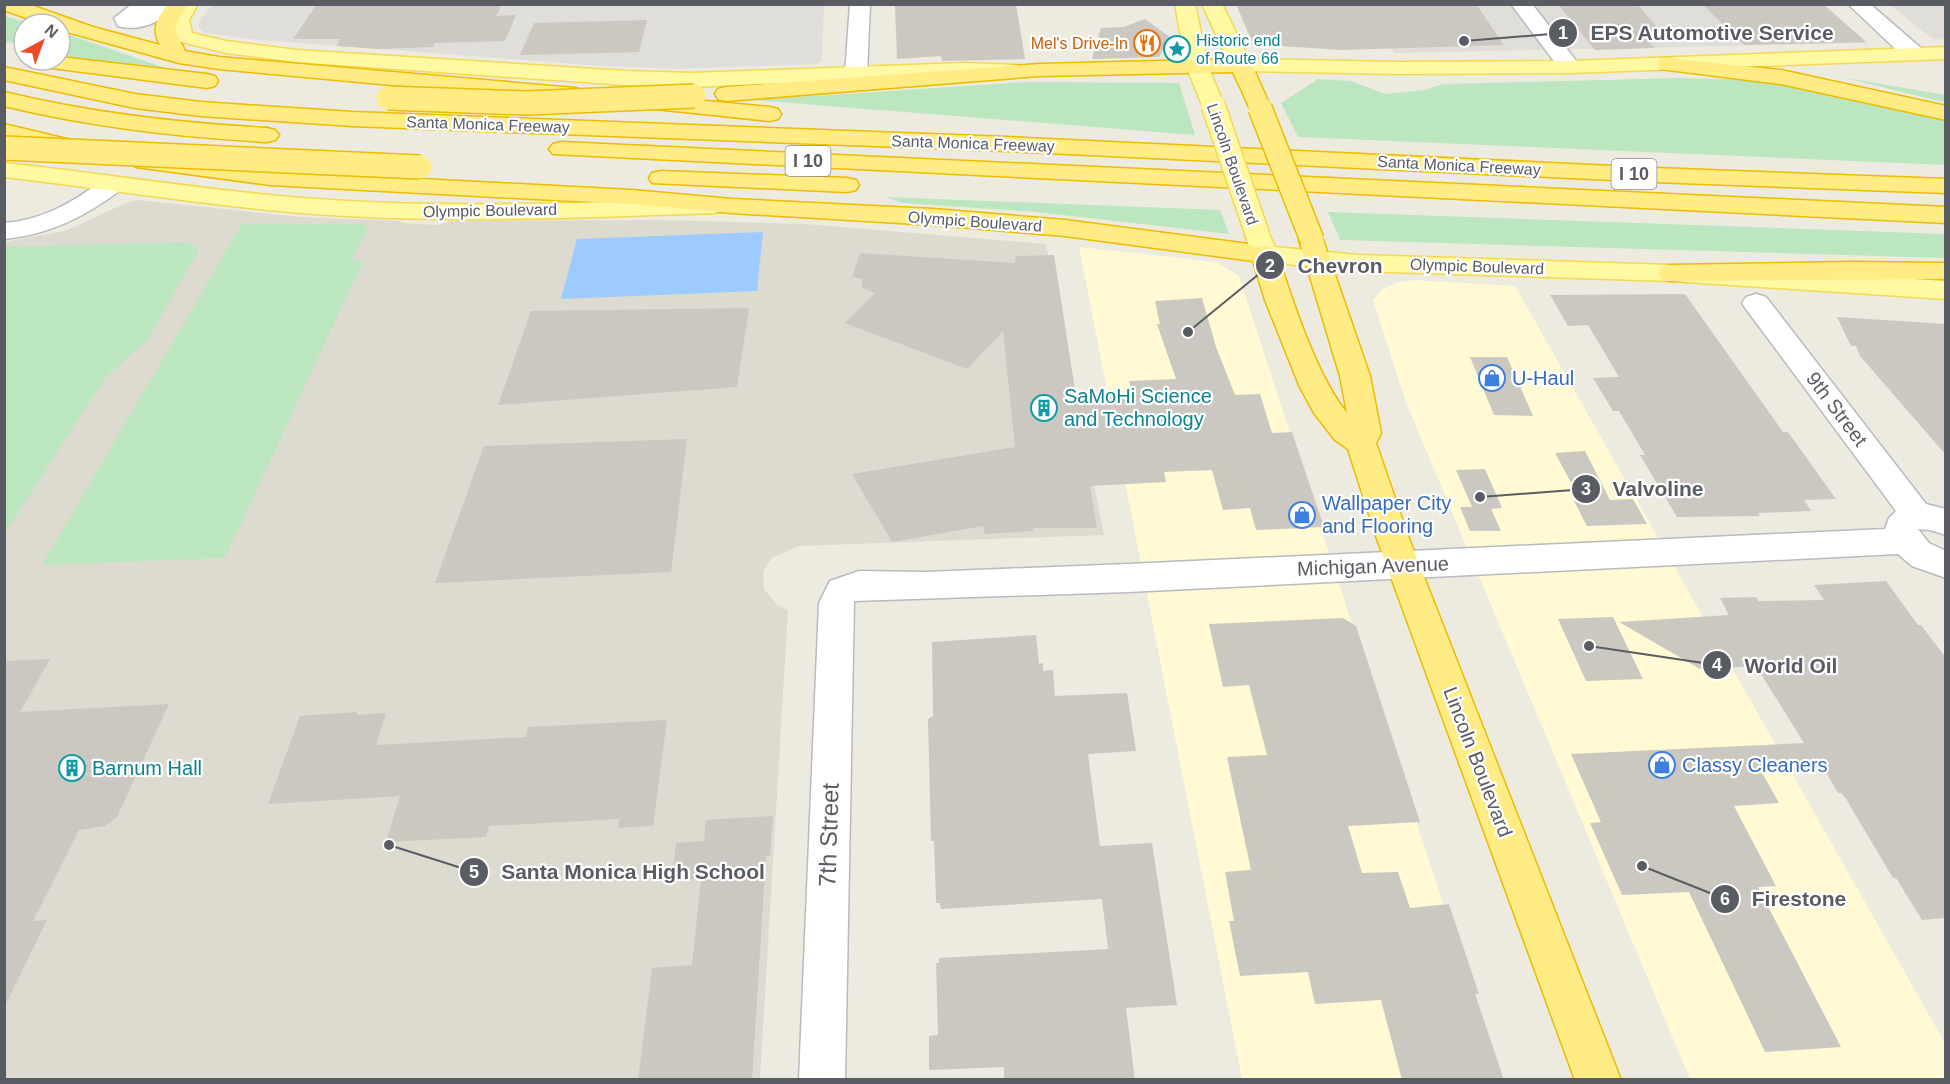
<svg xmlns="http://www.w3.org/2000/svg" width="1950" height="1084" font-family="Arial,sans-serif">
<style>
.commercial{fill:#fff9d4}
.industrial{fill:#e0ded8}
.education{fill:#dddbcf}
.green{fill:#bce6c0}
.water{fill:#9ecbff}
.building{fill:#cac8c0}
.lines{fill:none;stroke-linecap:round;stroke-linejoin:round}
.minor-casing{stroke:#b8bac0;stroke-width:3}
.major-casing{stroke:#f5d851;stroke-width:3}
.highway-casing{stroke:#edbb00;stroke-width:3}
.minor{fill:#fff;fill-rule:evenodd}
.major{fill:#fff9a3;fill-rule:evenodd}
.highway{fill:#ffec85;fill-rule:evenodd}
.major-bridge-casing{stroke:#f5d851;stroke-width:26;stroke-linecap:butt}
.highway-bridge-casing{stroke:#edbb00;stroke-width:26;stroke-linecap:butt}
.major-bridge{stroke:#fff9a3;stroke-width:23}
.highway-bridge{stroke:#ffec85;stroke-width:23}
.labels{text-anchor:middle;stroke-width:4.5;stroke-linejoin:round;paint-order:stroke}
.far-culture-label{font-size:16px;fill:#0d838f;stroke:#fff;text-anchor:start}
.far-food-label{font-size:16px;fill:#c56008;stroke:#fff;text-anchor:end}
.far-street-label{font-size:16px;fill:#595c62;stroke:#fff}
.shield{fill:#fff;stroke:#8b8d91;stroke-width:1.5}
.shield-label{font-size:18px;font-weight:bold;fill:#595c62}
.shop-label{font-size:20px;fill:#366cbe;stroke:#fff;text-anchor:start}
.culture-label{font-size:20px;fill:#0d838f;stroke:#fff;text-anchor:start}
.street-label{font-size:20px;fill:#595c62;stroke:#fff}
.near-street-label{font-size:24px;fill:#595c62;stroke:#fff}
.leader{fill:none;stroke:#595c62;stroke-width:2}
.callout-dot{fill:#595c62;stroke:#fff;stroke-width:2}
.mark-label{font-size:18px;text-anchor:middle;font-weight:bold;fill:#fff}
.callout-label{font-size:21px;text-anchor:middle;font-weight:bold;fill:#595c62;stroke:#fff;stroke-width:4.5;stroke-linejoin:round;paint-order:stroke}
</style>
<rect width="100%" height="100%" fill="#edebe0"/>
<path class="commercial" d="M1079,247L1216,262L1239,276L1500,1079H1242Z
M1415,280L1515,286L1945,1043V1079H1690L1405,400L1373,300L1383,289L1396,283Z"/>
<path class="industrial" d="M213,4L824,5L822,61L816,64L675,69L602,66L249,39L205,33L199,28V21Z
M1365,5H1825L1868,43L1394,53Z
M1890,5H1945V39L1934,40Z"/>
<path class="education" d="M137,200L301,217L399,221L404,223L437,225L450,221L662,220L805,224L1046,244L1104,535L798,546L772,558L763,571L764,589L777,605L788,610L760,1079L5,1080V242L65,231L126,203Z"/>
<path class="green" d="M4,16L33,24H24V42L5,43Z
M60,32L64,33L165,68L70,58L60,50Z
M1841,77L1945,95V102L1935,100Z
M1680,78L1759,80L1806,87L1945,119V165L1298,137L1281,103L1318,79L1351,81L1385,94L1424,90L1443,84Z
M1027,82L1179,83L1195,135L753,100Z
M886,197L1220,210L1229,234L1036,212L902,203Z
M1328,212L1945,234V258L1340,240Z
M242,224H363L368,228L351,261H363L225,558L42,565Z
M189,242L199,250L148,339L105,378L15,518L5,531V247Z"/>
<path class="water" d="M763,232L757,291L561,299L577,239Z"/>
<path class="building" d="M317,4H502L496,16L516,15L505,41L435,43L433,47L378,49L337,46L340,39H293Z
M895,4H1016L1025,59L942,61L941,56L897,59Z
M1236,4H1476L1504,45L1341,50L1253,44Z
M1558,4H1637L1664,35H1643L1655,48L1595,50Z
M1703,5H1824L1866,42L1744,45Z
M1145,19L1170,37L1159,57L1092,59L1101,28L1124,27Z
M647,20L639,52L520,55L534,23Z
M860,253L1015,263L1016,256L1054,255L1076,396L1132,394L1129,381L1176,379L1157,324H1160L1155,301L1202,298L1216,347L1235,395L1260,394L1272,433L1292,432L1324,527L1256,530L1250,508L1223,510L1212,470L1164,472L1166,482L1090,486L1097,528H1033L1034,531L985,534L983,526L892,542L852,474L1015,447L1003,331L967,369L845,323L875,293L861,287L863,279L852,277Z
M1685,294L1783,432H1788L1836,499L1804,500L1811,511L1758,513L1760,516L1677,517L1640,455H1645L1619,411H1613L1593,378L1619,377L1588,325L1568,326L1550,295Z
M749,308L737,387L498,405L531,311Z
M1837,317L1946,324V455L1860,356L1856,346H1851Z
M1470,357H1507L1533,416L1494,415Z
M687,439L671,572L435,583L484,446Z
M1585,451L1610,500L1633,499L1647,524L1587,526L1574,501H1581L1555,453Z
M1485,469L1502,508L1491,509L1501,531H1470L1460,507H1472L1456,470Z
M1886,581L1918,625H1921L1946,658V918L1922,920L1896,878H1893L1846,799L1841,793H1838L1824,769L1761,771L1779,803L1734,806L1776,886L1758,887L1841,1047L1765,1052L1689,892L1622,895L1590,823L1601,822L1571,754L1804,743L1756,666L1700,669L1619,622L1729,615L1720,598L1756,597L1758,601L1824,600L1814,585Z
M1613,617L1643,679L1586,681L1558,619Z
M1343,618L1356,626L1420,822L1348,826L1362,873L1398,872L1410,908L1449,904L1479,994H1475L1504,1080H1402L1381,1000L1315,1004L1308,972L1240,976L1229,921H1234L1225,872L1251,870L1227,757L1267,755L1249,685L1223,687L1209,624Z
M1036,635L1039,664L1043,663V671L1053,670L1055,696L1127,693L1136,751L1088,754L1100,846L1152,843L1177,1005L1126,1008L1135,1080H1004V1067L929,1070V1036L938,1035L936,963H939V958L1108,949L1102,899L941,909L940,903H936L934,841H931L928,719L933,716L932,642Z
M50,659L20,712L169,704L117,817L105,826L79,830L33,921L47,920L4,1008V661Z
M357,712V715L386,713L376,745L526,737L528,727L667,720L653,826L618,828L619,819L489,826L486,837L386,842L400,796L268,804L300,716Z
M773,816L770,856H766L752,1080H638L652,968L692,965L701,879L672,880L676,843L704,841L706,820Z"/>
<g class="lines">
<defs>
<path id="minor" d="M132,4H177C164,22 139,32 118,26L114,18Z
M850,4H870L867,74L864,79L856,81L848,79L845,74Z
M1511,4H1532L1581,67L1578,72L1570,73L1562,72Z
M1848,4H1870L1922,49L1925,54L1922,59L1914,60L1906,59Z
M113,177L122,179L125,184L122,189C86,216 49,235 4,239V223C43,220 74,202 104,179Z
M1756,294L1766,297L1926,504L1946,509V535L1930,530L1918,529L1929,543L1946,551V578L1912,566L1898,554L1128,592L854,601L845,1080H799L819,603L830,581L859,571L926,572L1128,564L1885,529L1889,518L1896,511L1746,309L1742,303L1746,297Z"/>
<path id="major" d="M177,4H198L189,20L192,33L226,41L296,50L626,71L692,73L964,63L1017,65L1020,70L1017,75H964L692,87L626,85L296,62L226,53L178,41C167,27 167,19 177,4Z
M1175,4H1195L1208,66L1224,105L1221,110L1213,112L1205,110L1202,105L1186,66Z
M1202,4H1222L1249,59L1398,62L1570,61L1946,47V59L1570,73L1398,74L1241,71L1233,70L1230,65Z
M4,163C119,175 232,195 347,201C469,208 592,202 714,199L723,201L726,206L723,211L714,213C592,217 469,223 347,216C232,210 119,190 4,177Z
M1258,228L1267,230L1275,247L1358,255L1671,265L1946,281V299L1671,281L1358,271L1264,262L1255,260L1245,236L1249,230Z"/>
<path id="highway" d="M4,4H28L93,27L160,45C151,29 157,18 168,4H189L179,18L175,30L185,51L219,57L575,88L583,90L586,95L583,100L575,102L219,69L179,63L60,30V24H43L4,10Z
M60,57L207,74L215,76L218,81L215,86L207,88L44,67L36,66L33,61L60,60Z
M1668,58L1781,70L1946,106V120L1781,84L1660,69L1657,64L1660,59Z
M1241,59L1249,60L1252,65L1271,108L1268,113L1260,115L1252,113L1233,72L1039,76L726,101L718,99L715,94L718,89L726,87L1039,64Z
M4,67L135,94L201,102L352,112L1006,137L1654,168L1946,179V193L1654,182L1006,151L352,126L201,116L135,108L4,80Z
M4,92C91,113 178,123 267,128L275,130L279,135L275,140L267,142C178,137 91,127 4,106Z
M654,96L770,107L778,109L781,114L778,119L770,121L646,108L643,103L646,98Z
M4,124L75,141L79,146L75,151L67,153L4,138Z
M561,142L1946,207V223L553,154L549,149L553,144Z
M144,155L270,171L631,190L732,199L933,209L1065,220L1264,246L1273,248L1277,254C1293,301 1316,375 1347,413L1340,376L1299,240L1303,234L1312,232L1321,234L1370,376L1381,433L1376,443L1408,536L1621,1080H1575L1376,536L1348,449L1335,440L1314,413L1299,385L1265,300L1253,261L1065,236L933,225L732,213L631,204L270,185L136,167L132,162L136,157Z
M661,171L847,178L856,180L859,185L856,190L847,192L652,183L649,178L652,173Z
M1850,262L1946,263V279L1671,281L1662,279L1658,273L1662,267L1671,265Z"/>
</defs>
<use href="#minor" class="minor-casing"/>
<use href="#major" class="major-casing"/>
<use href="#highway" class="highway-casing"/>
<use href="#minor" class="minor"/>
<use href="#major" class="major"/>
<use href="#highway" class="highway"/>
<defs>
<path id="major-bridge" d="M1213,105L1258,236"/>
<path id="highway-bridge" d="M388,98L527,103L694,96
M1260,108L1312,240
M4,148L420,167"/>
</defs>
<use href="#major-bridge" class="major-bridge-casing"/>
<use href="#highway-bridge" class="highway-bridge-casing"/>
<use href="#major-bridge" class="major-bridge"/>
<use href="#highway-bridge" class="highway-bridge"/>
</g>
<defs>
<symbol id="restaurant-ring" viewBox="-11 -11 22 22"><circle r="9.5" fill="#fff" stroke="#e8710a" stroke-width="1.5"/><path d="M-5-6h1v4h1v-4h1v4h1v-4h1v5L-1.5 .5V6h-2V.5L-5-1ZM5-6V6H3V1.5H1.5Q1.5-4 5-6Z" fill="#e8710a"/></symbol>
<symbol id="sight-ring" viewBox="-11 -11 22 22"><circle r="9.5" fill="#fff" stroke="#0f9aa8" stroke-width="1.5"/><path d="M0-6L1.8-2.2L6-1.7L2.9 1.2L3.7 5.4L0 3.3L-3.7 5.4L-2.9 1.2L-6-1.7L-1.8-2.2Z" fill="#0f9aa8"/></symbol>
<symbol id="shop-ring" viewBox="-11 -11 22 22"><circle r="9.5" fill="#fff" stroke="#3f7fe0" stroke-width="1.5"/><path d="M-5-2.5h2.3a2.7 3.5 0 0 1 5.4 0H5L5.5 6h-11ZM-1.5-2.5h3a1.5 2.3 0 0 0-3 0Z" fill="#3f7fe0"/></symbol>
<symbol id="building-ring" viewBox="-11 -11 22 22"><circle r="9.5" fill="#fff" stroke="#0f9aa8" stroke-width="1.5"/><path d="M-4-6H4V6H1V3H-1V6H-4ZM-2.5-4.3h1.7v1.8h-1.7ZM.8-4.3h1.7v1.8H.8ZM-2.5-1h1.7V.8h-1.7ZM.8-1h1.7V.8H.8Z" fill="#0f9aa8"/></symbol>
</defs>
<g fill-rule="evenodd">
<use href="#restaurant-ring" x="1132" y="28" width="30" height="30"/>
<use href="#sight-ring" x="1162" y="34" width="30" height="30"/>
<use href="#shop-ring" x="1477" y="363" width="30" height="30"/>
<use href="#building-ring" x="1029" y="393" width="30" height="30"/>
<use href="#shop-ring" x="1287" y="500" width="30" height="30"/>
<use href="#shop-ring" x="1647" y="750" width="30" height="30"/>
<use href="#building-ring" x="57" y="753" width="30" height="30"/>
</g>
<g class="labels">
<g class="far-culture-label">
<text x="1196" y="46">Historic end<tspan x="1196" dy="18">of Route 66</tspan></text>
</g>
<g class="far-food-label">
<text x="1128" y="49">Mel's Drive-In</text>
</g>
<g class="far-street-label">
<text transform="translate(488 124) rotate(2)" y="6">Santa Monica Freeway</text>
<text transform="translate(973 143) rotate(2)" y="6">Santa Monica Freeway</text>
<text transform="translate(1233 164) rotate(71)" y="6">Lincoln Boulevard</text>
<text transform="translate(1459 165) rotate(3)" y="6">Santa Monica Freeway</text>
<text transform="translate(490 210) rotate(-1)" y="6">Olympic Boulevard</text>
<text transform="translate(975 221) rotate(4)" y="6">Olympic Boulevard</text>
<text transform="translate(1477 266) rotate(2)" y="6">Olympic Boulevard</text>
</g>
<g class="shield">
<rect x="785.5" y="146" width="45" height="30" rx="4.5"/>
<rect x="1611.5" y="159" width="45" height="30" rx="4.5"/>
</g>
<g class="shield-label">
<text x="808" y="167">I 10</text>
<text x="1634" y="180">I 10</text>
</g>
<g class="shop-label">
<text x="1512" y="385">U-Haul</text>
<text x="1322" y="510">Wallpaper City<tspan x="1322" dy="23">and Flooring</tspan></text>
<text x="1682" y="772">Classy Cleaners</text>
</g>
<g class="culture-label">
<text x="1064" y="403">SaMoHi Science<tspan x="1064" dy="23">and Technology</tspan></text>
<text x="92" y="775">Barnum Hall</text>
</g>
<g class="street-label">
<text transform="translate(1837 409) rotate(53)" y="7">9th Street</text>
<text transform="translate(1373 566) rotate(-2)" y="7">Michigan Avenue</text>
<text transform="translate(1478 762) rotate(69)" y="7">Lincoln Boulevard</text>
</g>
<g class="near-street-label">
<text transform="translate(829 835) rotate(-88)" y="8">7th Street</text>
</g>
</g>
<path class="leader" d="M1464 41L1563 33M1188 332L1270 265M1480 497L1586 489M1589 646L1717 665M389 845L474 872M1642 866L1725 899"/>
<g class="callout-dot">
<circle cx="1464" cy="41" r="6"/>
<circle cx="1188" cy="332" r="6"/>
<circle cx="1480" cy="497" r="6"/>
<circle cx="1589" cy="646" r="6"/>
<circle cx="389" cy="845" r="6"/>
<circle cx="1642" cy="866" r="6"/>
<circle cx="1563" cy="33" r="15"/>
<circle cx="1270" cy="265" r="15"/>
<circle cx="1586" cy="489" r="15"/>
<circle cx="1717" cy="665" r="15"/>
<circle cx="474" cy="872" r="15"/>
<circle cx="1725" cy="899" r="15"/>
</g>
<g class="mark-label">
<text x="1563" y="39">1</text>
<text x="1270" y="272">2</text>
<text x="1586" y="495">3</text>
<text x="1717" y="671">4</text>
<text x="474" y="878">5</text>
<text x="1725" y="905">6</text>
</g>
<g class="callout-label">
<text x="1712" y="40">EPS Automotive Service</text>
<text x="1340" y="273">Chevron</text>
<text x="1658" y="496">Valvoline</text>
<text x="1791" y="673">World Oil</text>
<text x="633" y="879">Santa Monica High School</text>
<text x="1799" y="906">Firestone</text>
</g>
<rect width="1950" height="1084" fill="none" stroke="#595c62" stroke-width="12"/>
<g transform="translate(42 42) rotate(41)"><circle r="28" fill="#ffffff" stroke="#bdbec0" stroke-width="1.5"/>
<path d="M0-4.5L10 22L0 15L-10 22Z" fill="#ee4925"/>
<text y="-9" font-size="16" font-weight="bold" text-anchor="middle" fill="#595c62">N</text>
</g>
</svg>
